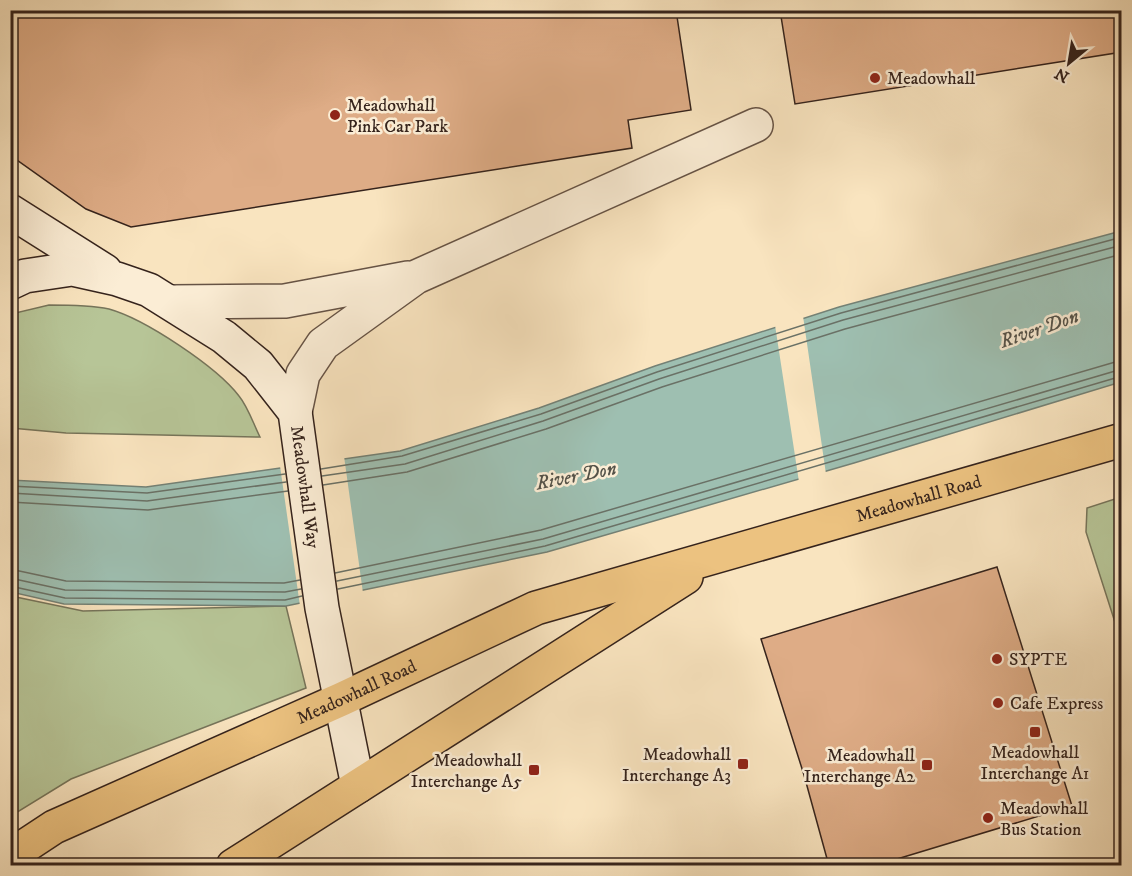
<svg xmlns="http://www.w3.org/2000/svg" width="1132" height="876" font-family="'IM FELL DW Pica',serif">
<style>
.green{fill:#b7c597;stroke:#76745a;stroke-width:1.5}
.water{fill:#9ebfb1;stroke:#748175;stroke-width:1.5}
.pier{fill:#f9e4bf}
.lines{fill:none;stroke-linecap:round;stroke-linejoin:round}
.shore{stroke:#6a7166;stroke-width:1.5}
.building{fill:#deac86;stroke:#35231c;stroke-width:1.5}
.street-casing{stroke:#665345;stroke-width:36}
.secondary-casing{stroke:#35231c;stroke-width:36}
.primary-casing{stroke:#35231c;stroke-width:36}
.street{stroke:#fbedd5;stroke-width:33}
.secondary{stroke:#fbedd5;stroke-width:33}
.primary{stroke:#ecc280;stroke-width:33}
.poi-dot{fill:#8f2418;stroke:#fbedd5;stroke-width:2}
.labels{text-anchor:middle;stroke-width:5;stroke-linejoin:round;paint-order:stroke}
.poi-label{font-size:18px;fill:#35231c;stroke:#fbedd5;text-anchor:start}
.street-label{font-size:18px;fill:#35231c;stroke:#fbedd5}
.water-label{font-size:20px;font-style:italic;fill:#545249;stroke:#fbedd5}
</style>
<rect width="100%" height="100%" fill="#f9e4bf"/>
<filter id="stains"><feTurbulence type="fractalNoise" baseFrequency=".00333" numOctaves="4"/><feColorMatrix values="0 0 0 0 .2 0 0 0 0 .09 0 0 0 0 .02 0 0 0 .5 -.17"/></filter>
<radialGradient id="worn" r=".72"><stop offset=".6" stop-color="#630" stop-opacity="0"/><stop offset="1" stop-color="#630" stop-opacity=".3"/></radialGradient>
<path class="green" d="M49,305C69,305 90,305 109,309C145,319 217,367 239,396C248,407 253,423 260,437L66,433L11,428V314Z
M1121,497H1122L1121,641L1086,532L1087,508Z
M11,596L83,611L286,606L306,688L71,779L11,816Z"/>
<path class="water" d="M1121,231V382L854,463L547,552L286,606L64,604L11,592L10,480L146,487L400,451L539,408L655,366L839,307Z"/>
<path class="pier" d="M803,316L826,474L799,482L775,325Z
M344,456L363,593L300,606L280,466Z"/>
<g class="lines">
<path class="shore" d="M321,469L402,456L541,414L657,372L841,313L1122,237
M322,476L405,464L543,421L659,379L843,320L1122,245
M323,485L407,472L546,429L662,387L845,329L1122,254
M10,486L147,493L285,474
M10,493L147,501L286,482
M10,502L148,510L288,491
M10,569L66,581L284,583L300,580
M335,573L541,530L1122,360
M10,578L65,590L285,592L301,589
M337,581L543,539L1122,369
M10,586L65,598L285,600L302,596
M338,589L545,546L1122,376"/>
</g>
<path class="building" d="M10,10H676L691,110L628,120L632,148L131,227L86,209L10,155Z
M780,10H1122V52L795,104Z
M997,567L1072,806L874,866H829L804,775L761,639Z"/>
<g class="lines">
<defs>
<path id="street" d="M172,302L285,301L408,278
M295,412L303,374L323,344L416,277L756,125"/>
<g id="secondary">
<path d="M10,211L105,271"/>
<path id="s1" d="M10,283L25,276L72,269L117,279L149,290L224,337L258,365L295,412L322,608L358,786"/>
</g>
<g id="primary">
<path id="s2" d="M10,856L54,827L342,699L536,608L1122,440"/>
<path d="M233,866L686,577"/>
</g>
</defs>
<use href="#street" class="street-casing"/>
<use href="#secondary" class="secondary-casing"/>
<use href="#primary" class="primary-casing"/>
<use href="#street" class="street"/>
<use href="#secondary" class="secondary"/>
<use href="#primary" class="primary"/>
</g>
<g class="poi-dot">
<circle cx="875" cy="78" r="6"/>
<circle cx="335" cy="115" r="6"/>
<circle cx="997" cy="659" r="6"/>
<circle cx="998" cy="703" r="6"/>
<rect x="1029" y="726" width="12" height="12" rx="3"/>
<rect x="737" y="758" width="12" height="12" rx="3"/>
<rect x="921" y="759" width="12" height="12" rx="3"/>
<rect x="528" y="764" width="12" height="12" rx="3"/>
<circle cx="988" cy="818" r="6"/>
</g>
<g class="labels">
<g class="poi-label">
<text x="887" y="84">Meadowhall</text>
<text x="347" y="111">Meadowhall<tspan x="347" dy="21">Pink Car Park</tspan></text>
<text x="1009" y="665">SYPTE</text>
<text x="1010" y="709">Cafe Express</text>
<text x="1035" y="758" text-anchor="middle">Meadowhall<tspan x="1035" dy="21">Interchange A1</tspan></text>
<text x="731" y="760" text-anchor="end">Meadowhall<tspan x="731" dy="21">Interchange A3</tspan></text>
<text x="915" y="761" text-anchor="end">Meadowhall<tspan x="915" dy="21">Interchange A2</tspan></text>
<text x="522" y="766" text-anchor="end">Meadowhall<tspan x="522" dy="21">Interchange A5</tspan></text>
<text x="1000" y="814">Meadowhall<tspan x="1000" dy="21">Bus Station</tspan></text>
</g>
<g class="street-label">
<text dy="6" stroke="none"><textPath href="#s1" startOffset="412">Meadowhall Way</textPath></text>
<text dy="6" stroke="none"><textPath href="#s2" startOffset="980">Meadowhall Road</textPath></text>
<text dy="6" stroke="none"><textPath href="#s2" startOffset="384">Meadowhall Road</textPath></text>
</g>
<g class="water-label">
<text transform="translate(1039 328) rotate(-19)" y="7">River Don</text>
<text transform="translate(576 475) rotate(-11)" y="7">River Don</text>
</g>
</g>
<rect width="1132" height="876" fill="none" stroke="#f9e4bf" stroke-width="36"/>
<rect x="12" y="12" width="1108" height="852" fill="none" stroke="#35231c" stroke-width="3"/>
<rect x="18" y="18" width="1096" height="840" fill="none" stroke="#35231c" stroke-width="1.5"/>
<g transform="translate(1069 63) rotate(210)" stroke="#fbedd5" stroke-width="4.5" paint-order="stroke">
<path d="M0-4.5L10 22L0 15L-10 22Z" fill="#35231c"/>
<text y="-9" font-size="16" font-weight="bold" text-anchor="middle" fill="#35231c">N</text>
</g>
<rect width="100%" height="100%" filter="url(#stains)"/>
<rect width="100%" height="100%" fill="url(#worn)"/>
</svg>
